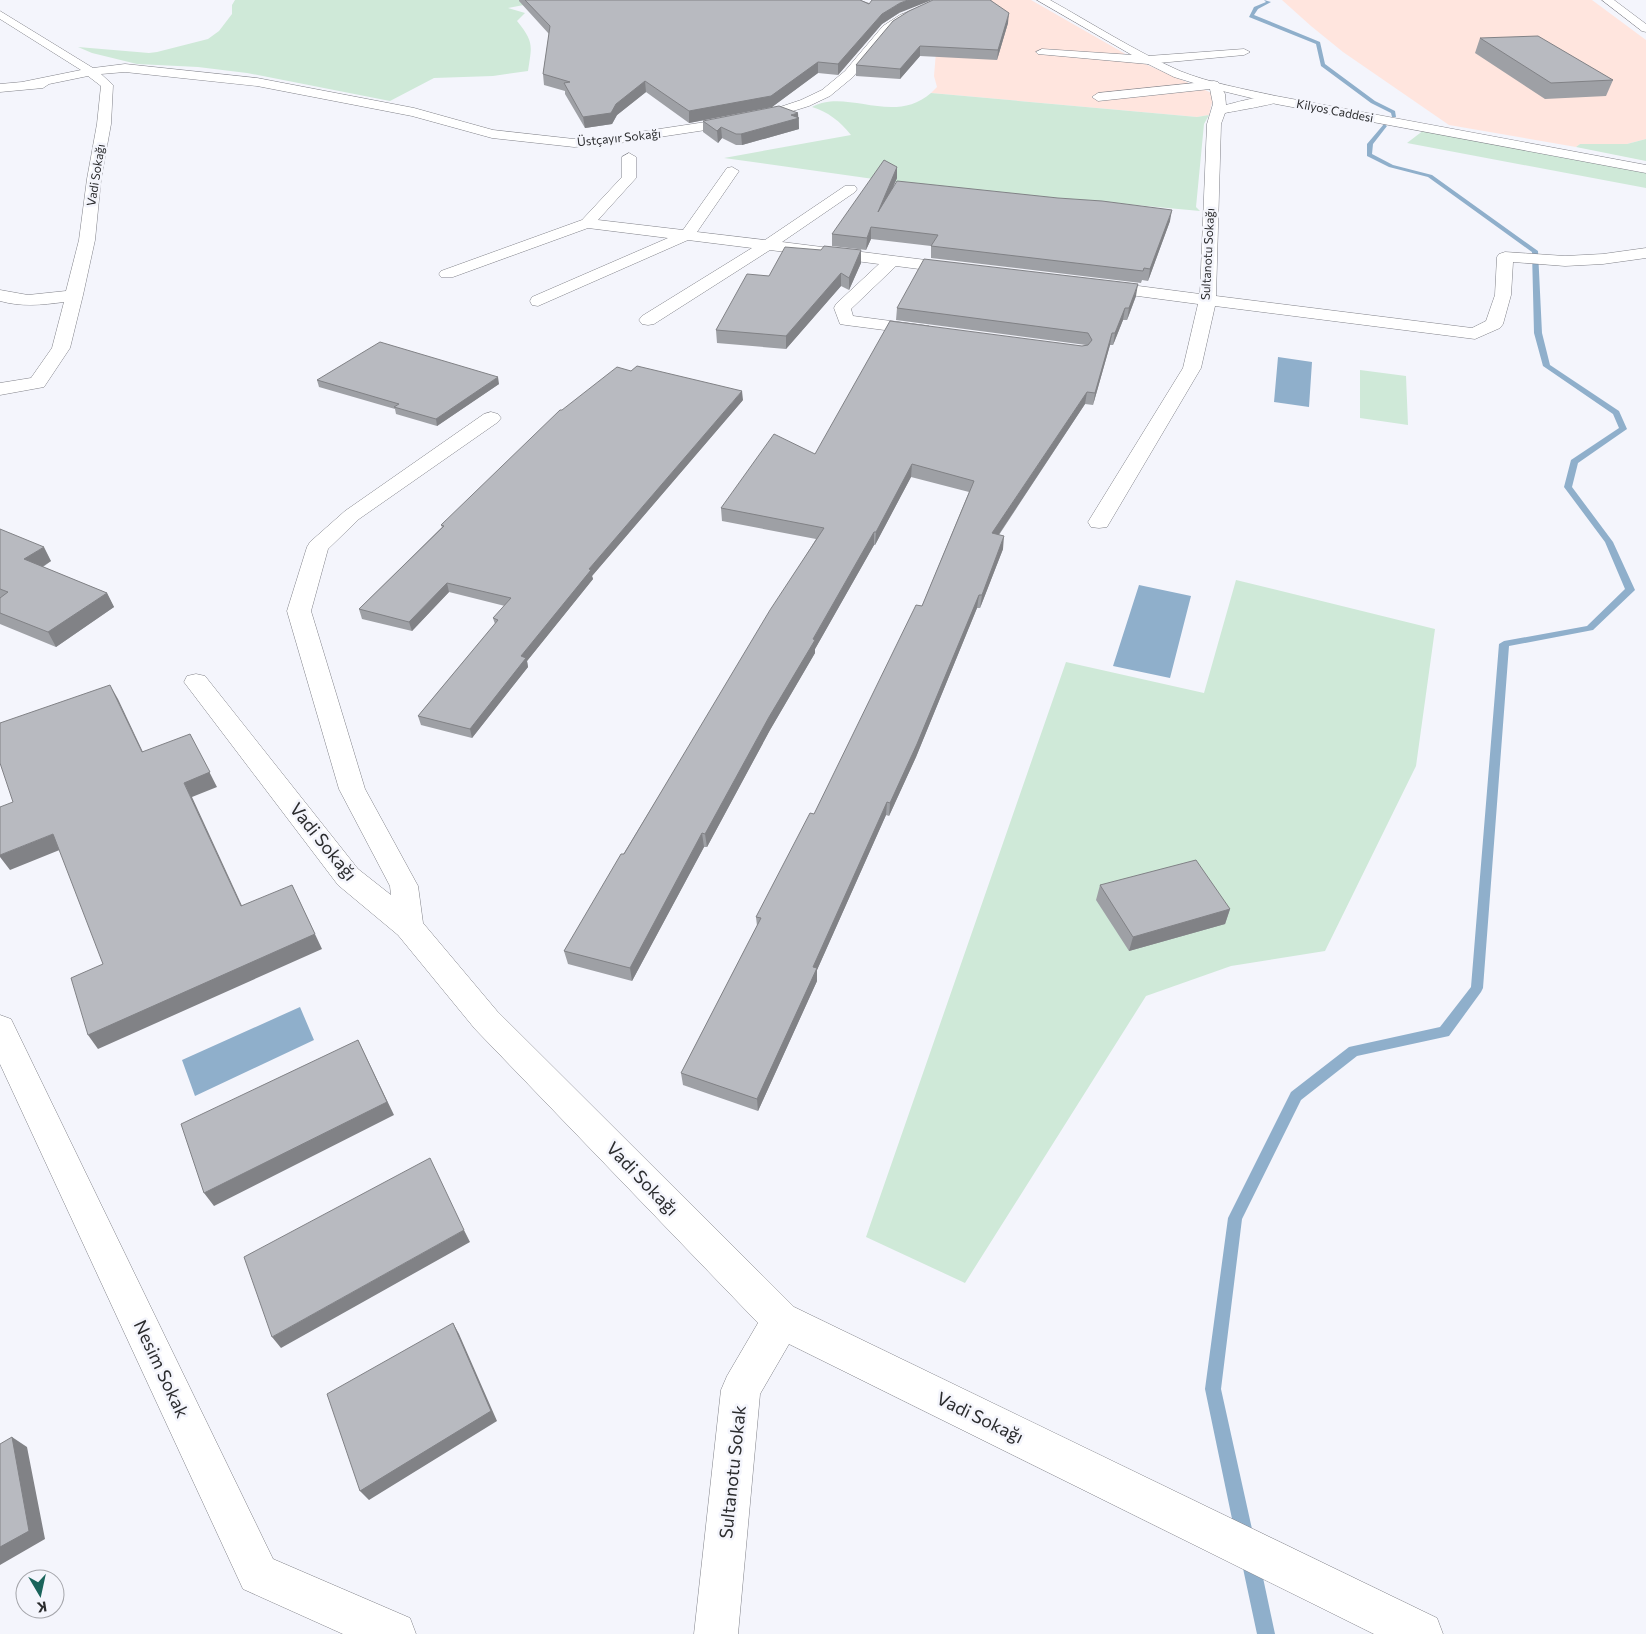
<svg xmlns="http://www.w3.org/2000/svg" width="1646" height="1634" font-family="Commissioner,sans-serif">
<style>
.commercial{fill:#ffe5de}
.green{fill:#cfe9d8}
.water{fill:#8fafcb}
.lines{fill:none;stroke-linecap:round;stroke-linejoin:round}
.stream{fill:#8fafcb;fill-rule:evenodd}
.street-casing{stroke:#818289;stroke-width:1}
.secondary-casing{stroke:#818289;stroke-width:1}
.primary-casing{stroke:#818289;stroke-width:1}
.street{fill:#fff;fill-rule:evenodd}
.secondary{fill:#fff;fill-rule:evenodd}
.primary{fill:#fff;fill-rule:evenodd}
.wall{fill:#9ea0a5}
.shaded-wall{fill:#818286}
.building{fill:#b8bac0;stroke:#818286}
.labels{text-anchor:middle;stroke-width:5;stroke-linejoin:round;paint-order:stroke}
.far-street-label{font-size:12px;fill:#2b2c2e;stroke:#f4f5fc}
.near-street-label{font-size:18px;fill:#2b2c2e;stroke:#f4f5fc}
</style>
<rect width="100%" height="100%" fill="#f4f5fc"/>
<path class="commercial" d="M964,0H1031L1136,60L1214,94L1209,115L1197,117L931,93L937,87L934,76L937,40Z
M1282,0H1592L1646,40V139L1627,144H1580L1576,147L1449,125L1343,52L1311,26Z"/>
<path class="green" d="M235,0H550L508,8L525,13L517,21C534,42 532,45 528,71L493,76L434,78L390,101L247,73L198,67L137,64L92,53L78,47L149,53L157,52L208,39L219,31L232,14V5Z
M931,93L1197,117L1209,115L1204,124L1196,207L1200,211L909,184L724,158L851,135C840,121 828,112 812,107C847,88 893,126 931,93Z
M1424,130L1646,173V188L1407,143Z
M1646,139V161L1576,147L1580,144H1627Z
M1360,370L1406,376L1408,425L1360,418Z
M1236,580L1435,629L1416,766L1325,951L1231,966L1146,996L965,1283L866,1237L1066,662L1204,693Z"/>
<path class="water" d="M1278,357L1312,362L1309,407L1274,402Z
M1139,585L1191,596L1170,678L1113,666Z
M300,1007L314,1040L195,1096L182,1060Z"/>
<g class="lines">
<path class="stream" d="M1264,0L1271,2L1258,9L1254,15L1320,42L1325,64L1375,101L1395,111L1396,117H1392L1391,113L1371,103L1321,66L1316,44L1249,17L1254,7L1266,2Z
M1384,124L1387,126L1373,144L1372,154L1393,165L1432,175L1538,251L1542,333L1550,365L1619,411L1627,429L1578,463L1572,487L1613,542L1635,590L1593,630L1509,646L1483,988L1481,992L1449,1036L1357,1056L1301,1100L1242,1219L1221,1389L1254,1538L1251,1544L1245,1547L1239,1544L1236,1538L1205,1389L1228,1218L1291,1092L1349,1047L1440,1027L1471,987L1499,644L1504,641L1587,626L1625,589L1605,542L1564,487L1571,460L1619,428L1613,414L1543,366L1534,333L1532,252L1428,177L1389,167L1367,156V144Z
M1250,1550L1256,1553L1259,1559L1275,1634H1257L1241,1559L1244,1553Z"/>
<defs>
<path id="street" d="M937,0H951L908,19L891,30L853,77L830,96L809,106L780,115L719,128L613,144L574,147L492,138L412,116L257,86L125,72L101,74L113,85L111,124L101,179L95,240L83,295L70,348L44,387L0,395V383L31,378L52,348L64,302C42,305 21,307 0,301V290L28,295L66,291L79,240L87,179L97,124L101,86L88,76L49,84L43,88L0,92V84L22,82L81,70L0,19V11L93,68L125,64L257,78L414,108L493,130L574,139L613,136L719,120L777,108L801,100L822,90L845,71L883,26L900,15Z
M1042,49L1148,56L1244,49L1250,52L1244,55L1148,64L1038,54L1036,52Z
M1214,81L1218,82L1225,94L1226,105C1238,102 1274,91 1282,100C1279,104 1234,111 1225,113L1221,124L1216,296L1472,328L1486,321L1495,295L1497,257L1499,254L1505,252L1565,256L1603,254L1646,248V258L1603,264L1565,266L1513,262L1511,295L1503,324L1500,328L1475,339L1215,306L1201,368L1107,527L1099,528L1091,527L1088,522L1183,368L1198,304L1100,291L1094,289L1092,286L1094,283L1100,281L1200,294L1207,124L1213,104L1210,89L1098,101L1092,97L1098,93Z
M629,153L636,157V178L598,220L683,230L727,168L732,167L739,171L697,232L765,240L845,186H855L857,189L855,192L782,242L958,264L964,266L966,269L964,272L958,274L896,266L851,309L853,316L929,326L932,330L929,334L923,335L846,325L840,324L834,308L836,304L879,264L770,250L654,324L648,325L642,324L639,320L642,316L752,248L688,240L538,306L532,305L530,301L532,297L668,238L588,228L453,277H441L439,274L441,271L582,220L622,177V157Z
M491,412L498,414L501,418L498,422L359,519L328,549L311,611L365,789L418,886L423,923L497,1011L794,1307L1437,1618L1443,1634H1374L789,1344L760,1394L738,1634H694L721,1390L727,1376L758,1323L475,1029L398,935L338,885L184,682L187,676L196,674L205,676L358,869L391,895L390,886L339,789L287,611L307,547L310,542L345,511L484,414Z
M0,1015L11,1019L273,1559L410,1618L416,1634H343L243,1589L0,1064Z"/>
<path id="secondary" d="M1037,0H1050C1093,24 1135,51 1180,71C1210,83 1244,89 1276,96L1646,165V173L1276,104L1210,88L1174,77L1144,62Z"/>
<path id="primary" d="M1602,0H1614L1646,24V32L1642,31Z"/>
</defs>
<use href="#street" class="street-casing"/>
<use href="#secondary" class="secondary-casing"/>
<use href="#primary" class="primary-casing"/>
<use href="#street" class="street"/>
<use href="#secondary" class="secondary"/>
<use href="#primary" class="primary"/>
</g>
<path class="wall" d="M519,0H860L899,13L882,24L838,75L818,73L772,107L689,123L646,92L617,115L612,124L585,128L565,94V91L544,85L543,74L549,34L519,1Z
M933,0H991L1008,23L997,60L920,56L900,79L856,76V65Z
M1480,38L1613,80L1606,96L1545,99L1475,53Z
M798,118H799V129L742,145H736L722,138L718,143L703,132V121Z
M897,167V178L893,187L1170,221L1148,281L1142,280L1141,283L931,258V246L871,239L866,250L832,246V234Z
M821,250H861V263L849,290L841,286L786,349L717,343L716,330L769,276Z
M1136,296L1127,320H1123L1113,345H1110L1093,405L1085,404L999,535L1003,549L980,608H977L916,757L889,816L886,815L817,970V981L758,1111L683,1085L681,1073L757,926L756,917L814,814L922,606L969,492L911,477L875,545H874L815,649V653L770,730L707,847H704L632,981L568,964L564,951L816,539L722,521L721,508L815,454L1082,346L1086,345L896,320L897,308Z
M317,380L499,384L437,426L396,414L395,409L319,387Z
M743,400L592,576L593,579L527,661L528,667L472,738L421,725L418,716L495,624L493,618L505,606L449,592L412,631L362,619L359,609L442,527L441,525Z
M0,529L51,561L43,567L107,593L114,607L56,647L0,624Z
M1100,885L1230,909L1225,924L1129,951L1096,900Z"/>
<path class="shaded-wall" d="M908,0H932L899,13L882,24L838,75V64L882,14L900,3Z
M1009,13L1008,23L997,60L998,50Z
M920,46V56L900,79V69Z
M818,62V73L772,107L689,123V111Z
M645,81L646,92L617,115L612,124L585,128L583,117L616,104Z
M798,113L799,129L742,145L741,134L791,115Z
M721,127L722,138L718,143L717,131Z
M897,167V178L877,224L878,212Z
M1172,210L1170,221L1148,281L1150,269Z
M871,227V239L866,250L867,238Z
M861,250V263L849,290V278Z
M841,273V286L786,349V336Z
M1138,284L1136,296L1127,320L1129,308Z
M1125,308L1123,320L1113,345L1115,333Z
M1112,333L1110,345L1093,405L1095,393Z
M498,377L499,384L437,426L436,419Z
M742,391L743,400L592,576L593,579L527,661L528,667L472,738L470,729L521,656L589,569Z
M1087,392L1085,404L991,546L992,533Z
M912,464L911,477L875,545L876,532Z
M874,532V545L815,649V653L770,730L707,847L705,834L769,717Z
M1004,536L1003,549L980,608L982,595Z
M44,547L51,561L32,573L24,559Z
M447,583L449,592L412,631L409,622Z
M107,593L114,607L56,647L48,632Z
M979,595L977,608L916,757L889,816L890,803Z
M110,685L118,699L150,767L142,752Z
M190,734L217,787L192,797L249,921L241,906L184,783Z
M887,802L886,815L817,970V981L758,1111L757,1099L813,967Z
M702,833L704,847L632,981L630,968Z
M53,834L62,849L10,870L0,857V855Z
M292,885L322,949L98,1049L88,1035Z
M1230,909L1225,924L1129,951L1133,937Z
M358,1040L394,1115L214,1206L204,1193Z
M464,1230L470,1242L281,1348L272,1337Z
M453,1323L459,1334L497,1421L369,1500L360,1491Z
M12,1437L27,1447L45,1539L0,1565V1547Z"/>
<path class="building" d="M525,0H860L869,4L872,0H908L900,3L882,14L838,64L818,62L771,96L689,111L645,81L616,104L611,113L583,117L564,83L570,82L543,74L550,26Z
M933,0H990L1009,13L998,50L920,46L900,69L856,65L893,21L909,11Z
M1538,36L1613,80L1551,83L1480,38Z
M779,106L798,113L791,115L799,118L741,134H736L721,127L717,131L703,121Z
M884,160L897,167L878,212L897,181L1058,198L1102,201L1172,210L1150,269L1144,268L1143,271L931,246L938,235L871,227L867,238L832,234Z
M824,246L861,250L849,278L841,273L786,336L716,330L747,274L769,276L785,247L821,250Z
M924,259L1138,284L1129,308H1125L1115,333H1112L1095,393L1087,392L992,533L1004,536L982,595H979L917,744L890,803L887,802L813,967L817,968L757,1099L681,1073L761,918L756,917L810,813L814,814L916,605L922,606L974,481L912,464L876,532H874L813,639L815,640L769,717L705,834L702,833L630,968L564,951L621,854H624L770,610L824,528L721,508L774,434L815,454L890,321L1082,346L1088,345L1092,340L1088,333L897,308Z
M380,342L498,377L436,419L394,407L399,404L317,380Z
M637,366L742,391L589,569L591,570L521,656L526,658L470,729L418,716L498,620L493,618L511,598L447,583L409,622L359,609L444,526L441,525L560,410H562L617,367L631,371Z
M0,529L44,547L24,559L107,593L48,632L0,613V598L8,592L0,589Z
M110,685L142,752L190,734L210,772L184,783L241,906L292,885L315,934L88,1035L71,978L103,964L53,834L0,855V807L13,802L0,763V723Z
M1196,860L1230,909L1133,937L1100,885Z
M358,1040L387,1102L204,1193L181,1124Z
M430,1158L464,1230L272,1337L244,1257Z
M453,1323L491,1411L360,1491L327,1394Z
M12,1437L29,1531L0,1547V1444Z"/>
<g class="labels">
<g class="far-street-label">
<text transform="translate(1335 111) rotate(11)" y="4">Kilyos Caddesi</text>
<text transform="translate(619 138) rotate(-6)" y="4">Üstçayır Sokağı</text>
<text transform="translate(96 175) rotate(-81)" y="4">Vadi Sokağı</text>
<text transform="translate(1208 254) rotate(-87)" y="4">Sultanotu Sokağı</text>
</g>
<g class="near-street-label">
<text transform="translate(323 842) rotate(51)" y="6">Vadi Sokağı</text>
<text transform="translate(642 1179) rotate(46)" y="6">Vadi Sokağı</text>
<text transform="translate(161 1369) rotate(65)" y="6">Nesim Sokak</text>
<text transform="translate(980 1418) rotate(26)" y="6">Vadi Sokağı</text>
<text transform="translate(733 1472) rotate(-84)" y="6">Sultanotu Sokak</text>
</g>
</g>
<g transform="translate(40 1594) rotate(171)"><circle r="24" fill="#f4f5fc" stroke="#a4a5aa"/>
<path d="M0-4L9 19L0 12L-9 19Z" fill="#1a645b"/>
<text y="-8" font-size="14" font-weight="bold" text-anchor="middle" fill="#2b2c2e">K</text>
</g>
</svg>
